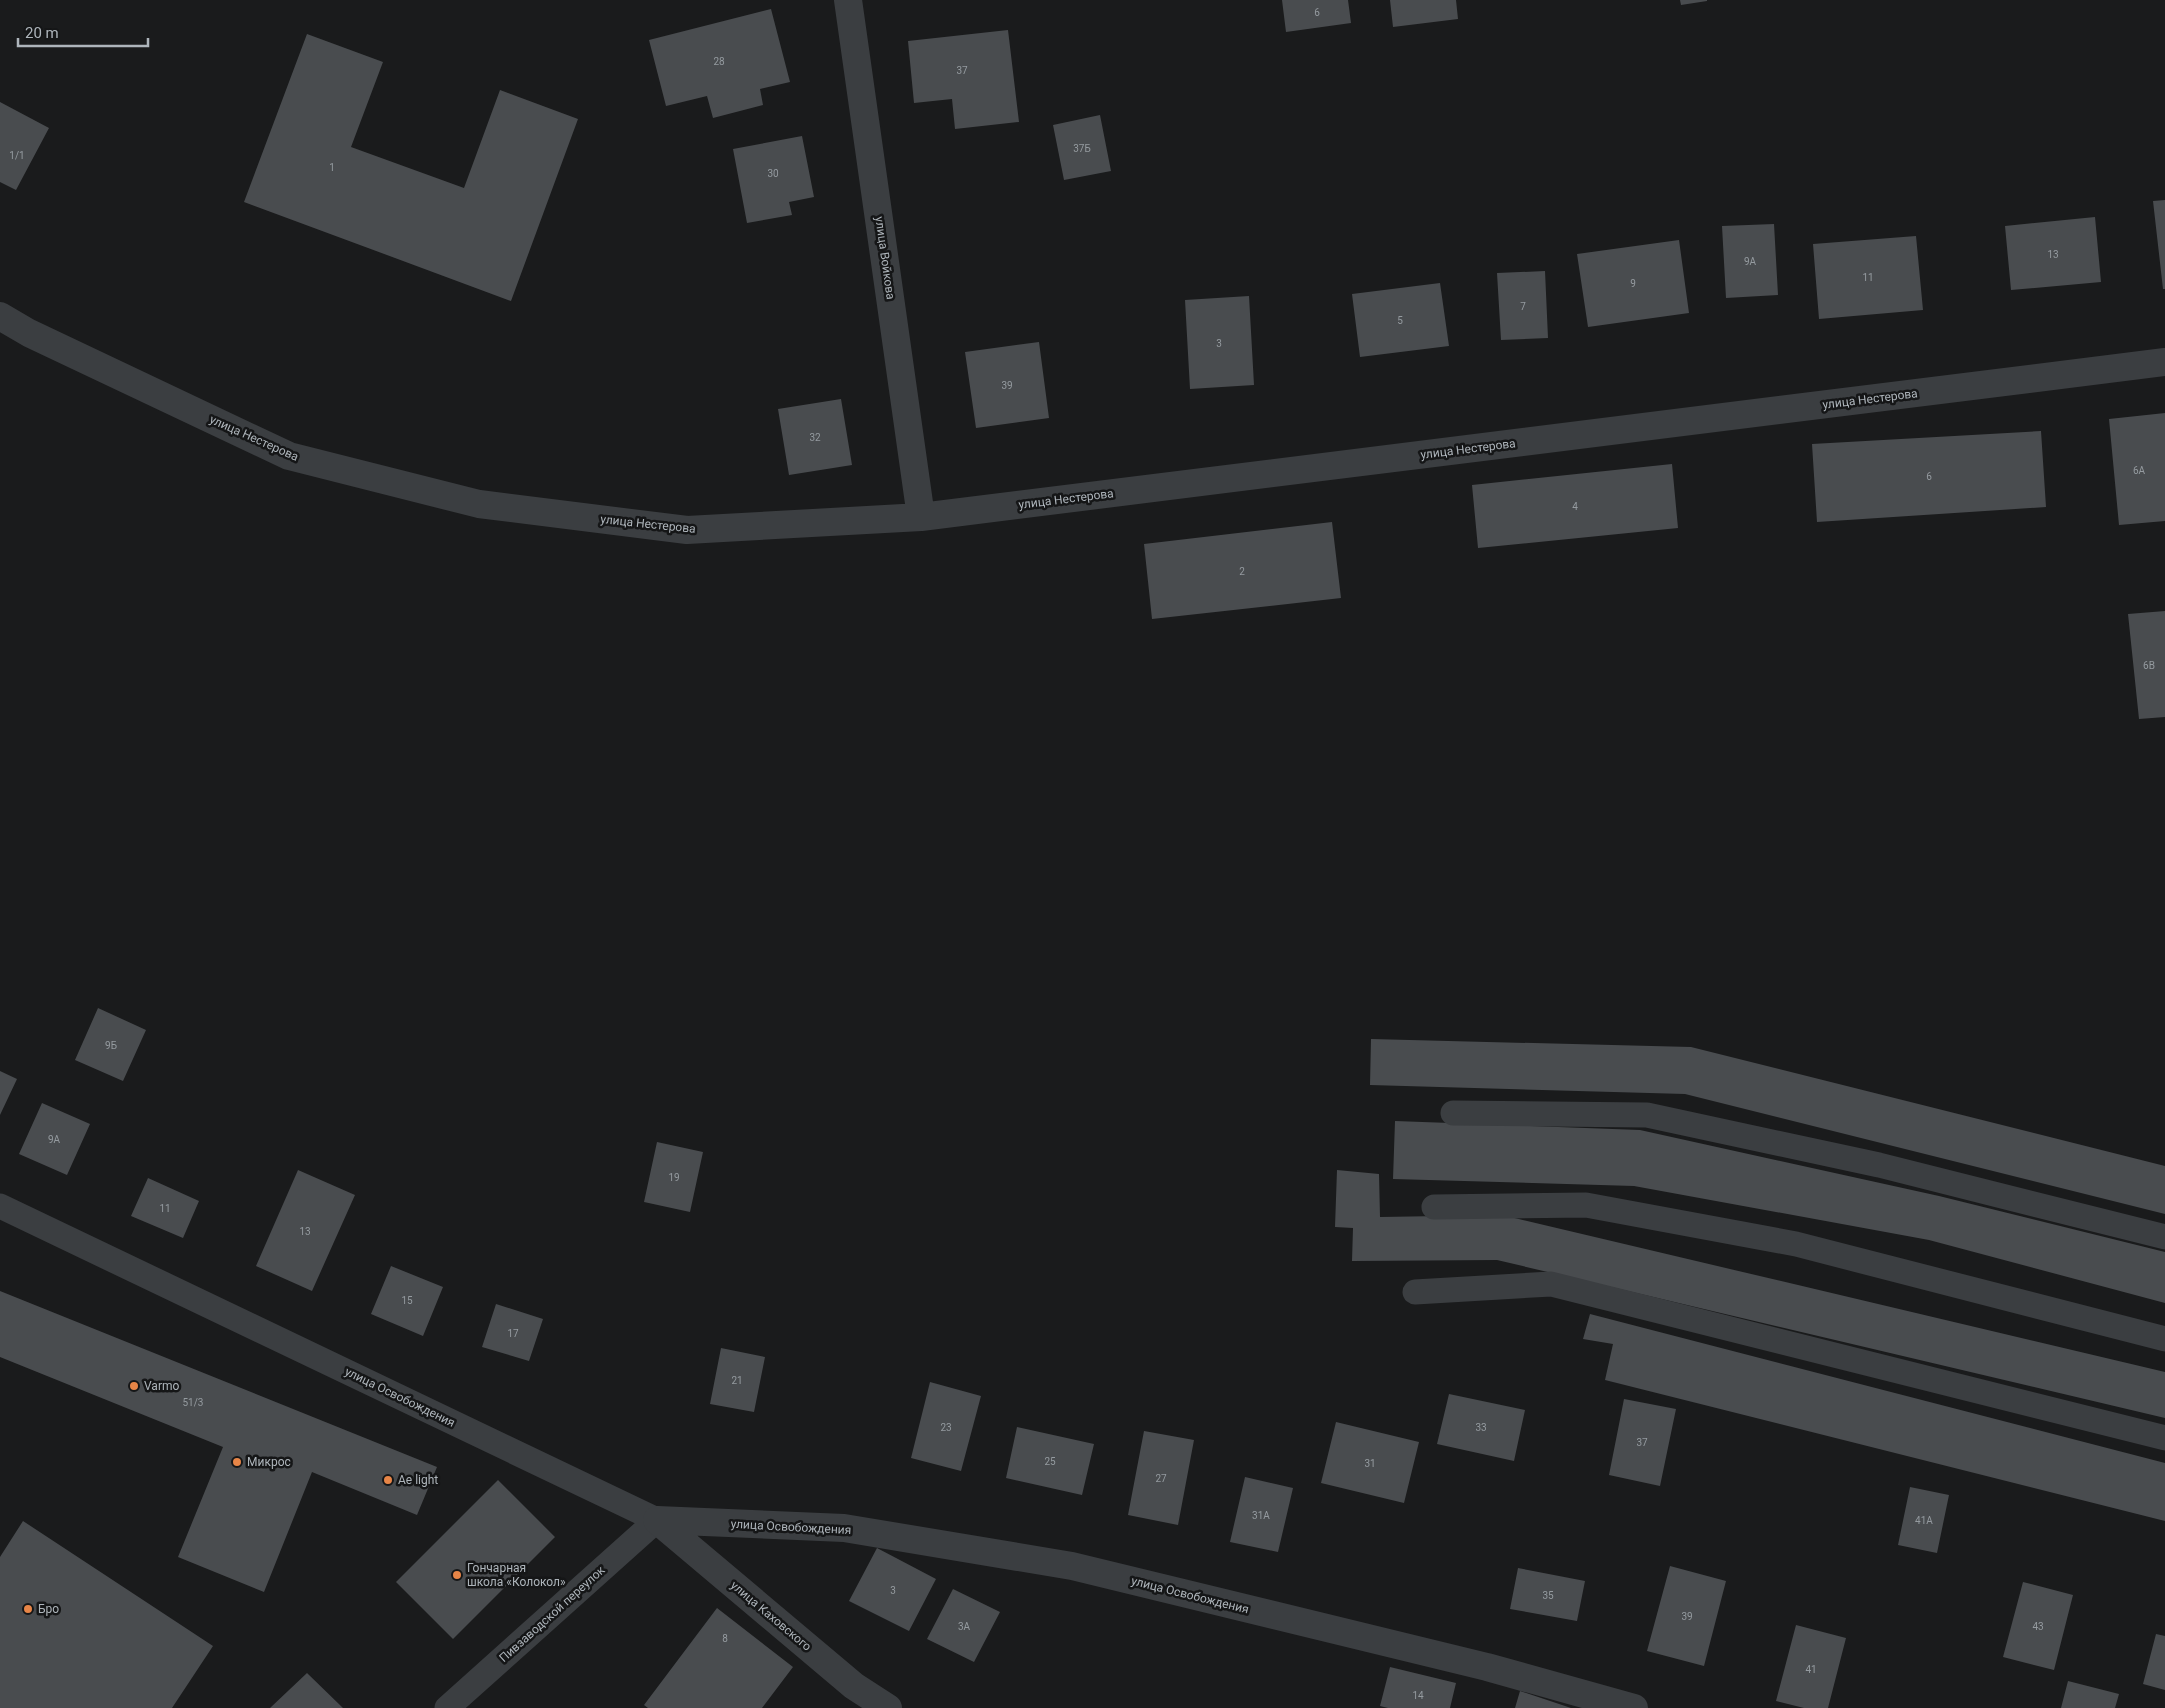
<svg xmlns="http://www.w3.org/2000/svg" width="2165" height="1708" font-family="Roboto,sans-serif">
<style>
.building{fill:#494c4f}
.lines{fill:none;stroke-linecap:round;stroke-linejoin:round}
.service{stroke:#3b3e41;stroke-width:25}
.minor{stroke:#3b3e41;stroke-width:28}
.poi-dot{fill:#e78547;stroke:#151617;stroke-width:2}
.labels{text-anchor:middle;stroke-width:5;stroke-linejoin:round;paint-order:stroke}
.number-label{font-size:10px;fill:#959ba0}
.street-label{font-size:12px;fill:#aeb5bb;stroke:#151617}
.poi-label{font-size:12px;fill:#aeb5bb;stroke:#151617;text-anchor:start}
</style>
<rect width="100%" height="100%" fill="#1a1b1c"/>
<path class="building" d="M1282,0H1348L1351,23L1286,32Z
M1390,0H1456L1458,19L1393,27Z
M1680,0H1707V1L1681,5Z
M771,9L790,82L760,89L763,105L713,118L707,96L666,106L649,40Z
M1008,30L1019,122L955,129L952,99L914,103L908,41Z
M307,34L383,62L351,147L464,188L500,90L578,119L511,301L244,202Z
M0,102L49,128L16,190L0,182Z
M1100,115L1111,171L1064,180L1053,125Z
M802,136L814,197L789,202L792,215L747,223L733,149Z
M2165,200V289H2163L2153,201Z
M2095,217L2101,282L2011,290L2005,226Z
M1774,224L1778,295L1726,298L1722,226Z
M1916,236L1923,310L1819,319L1813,244Z
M1679,240L1689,313L1588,327L1577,254Z
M1545,271L1548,338L1501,340L1497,273Z
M1440,283L1449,346L1360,357L1352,294Z
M1249,296L1254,385L1190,389L1185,300Z
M1039,342L1049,418L976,428L965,352Z
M841,399L852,465L789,475L778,409Z
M2165,413V521L2119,525L2109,419Z
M2041,431L2046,507L1817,522L1812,444Z
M1672,464L1678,528L1478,548L1472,485Z
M1332,522L1341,598L1152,619L1144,544Z
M2165,611V717L2139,719L2128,614Z
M98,1008L146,1030L123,1081L75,1060Z
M1371,1039L1691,1047L2165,1166V1214L1685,1094L1370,1085Z
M0,1071L17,1079L0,1115Z
M42,1103L90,1124L67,1175L19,1154Z
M1395,1121L1640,1130L1939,1196L2165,1252V1303L1929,1240L1634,1186L1393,1179Z
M657,1142L703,1152L690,1212L644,1202Z
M298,1170L355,1195L312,1291L256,1266Z
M1337,1170L1379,1174L1380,1217L1502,1215L2165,1372V1418L1497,1260L1352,1261L1353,1228L1335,1227Z
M148,1178L199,1201L183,1238L131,1216Z
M391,1266L443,1287L423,1336L371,1314Z
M0,1291L437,1467L417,1515L312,1472L264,1592L178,1557L223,1447L0,1357Z
M496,1304L543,1319L529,1361L482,1347Z
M1590,1314L2165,1463V1521L1605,1380L1613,1344L1583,1339Z
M721,1348L765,1357L754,1412L710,1404Z
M930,1382L981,1396L961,1471L911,1458Z
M1449,1394L1525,1410L1514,1461L1437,1444Z
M1624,1399L1676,1409L1660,1486L1609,1475Z
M1336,1422L1419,1442L1404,1503L1321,1483Z
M1017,1427L1094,1444L1082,1495L1006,1478Z
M1144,1431L1194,1440L1178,1525L1128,1515Z
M1245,1477L1293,1488L1278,1552L1230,1542Z
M498,1480L555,1537L453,1639L396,1582Z
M1910,1487L1949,1495L1937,1553L1898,1545Z
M23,1521L213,1646L172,1708H0V1557Z
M877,1548L936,1579L909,1631L849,1601Z
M1670,1566L1726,1581L1704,1666L1647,1651Z
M1518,1568L1585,1581L1577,1621L1510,1609Z
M2023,1582L2073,1595L2054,1670L2003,1657Z
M953,1589L1000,1612L974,1662L927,1639Z
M717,1608L793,1667L762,1708H648L644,1705Z
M1796,1625L1846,1638L1828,1708H1804L1776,1701Z
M2156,1634L2165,1636V1690L2143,1684Z
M1390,1667L1456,1683L1450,1708H1388L1380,1706Z
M307,1673L343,1708H270Z
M2068,1681L2119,1694L2115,1708H2061Z
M1520,1691L1571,1708H1515Z"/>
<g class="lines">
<path class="service" d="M1453,1113L1647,1115L1879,1165L2165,1237
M0,1206L657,1520L447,1708
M1434,1207L1586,1205L1796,1244L2165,1339
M1415,1292L1551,1284L2165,1438"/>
<path class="minor" d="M848,0L921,517
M0,316L29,333L289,456L479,504L687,530L921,517L2165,362
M657,1520L844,1528L1072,1566L1487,1667L1634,1708
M657,1520L854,1686L888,1708"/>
</g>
<g class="poi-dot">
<circle cx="134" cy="1386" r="5"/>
<circle cx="237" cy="1462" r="5"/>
<circle cx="388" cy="1480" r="5"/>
<circle cx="457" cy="1575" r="5"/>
<circle cx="28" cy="1609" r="5"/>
</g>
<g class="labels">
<g class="number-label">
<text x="1317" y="16">6</text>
<text x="719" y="65">28</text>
<text x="962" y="74">37</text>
<text x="1082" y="152">37Б</text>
<text x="17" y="159">1/1</text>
<text x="332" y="171">1</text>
<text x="773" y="177">30</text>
<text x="2053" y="258">13</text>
<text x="1750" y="265">9А</text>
<text x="1868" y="281">11</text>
<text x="1633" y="287">9</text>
<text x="1523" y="310">7</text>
<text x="1400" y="324">5</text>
<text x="1219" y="347">3</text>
<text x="1007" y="389">39</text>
<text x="815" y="441">32</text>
<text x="2139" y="474">6А</text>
<text x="1929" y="480">6</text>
<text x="1575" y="510">4</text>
<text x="1242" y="575">2</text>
<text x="2149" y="669">6В</text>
<text x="111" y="1049">9Б</text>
<text x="54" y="1143">9А</text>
<text x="674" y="1181">19</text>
<text x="165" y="1212">11</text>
<text x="305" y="1235">13</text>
<text x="407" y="1304">15</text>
<text x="513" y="1337">17</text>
<text x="737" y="1384">21</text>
<text x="193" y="1406">51/3</text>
<text x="946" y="1431">23</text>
<text x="1481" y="1431">33</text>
<text x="1642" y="1446">37</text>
<text x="1050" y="1465">25</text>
<text x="1370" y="1467">31</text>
<text x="1161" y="1482">27</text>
<text x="1261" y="1519">31А</text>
<text x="1924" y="1524">41А</text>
<text x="893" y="1594">3</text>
<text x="1548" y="1599">35</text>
<text x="1687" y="1620">39</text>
<text x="964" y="1630">3А</text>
<text x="2038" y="1630">43</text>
<text x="725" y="1642">8</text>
<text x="1811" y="1673">41</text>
<text x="1418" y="1699">14</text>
</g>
<g class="street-label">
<text transform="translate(885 258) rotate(82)" y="4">улица Войкова</text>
<text transform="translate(1870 399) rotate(-7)" y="4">улица Нестерова</text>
<text transform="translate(254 438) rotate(24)" y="4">улица Нестерова</text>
<text transform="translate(1468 449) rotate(-7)" y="4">улица Нестерова</text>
<text transform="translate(1066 499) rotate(-7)" y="4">улица Нестерова</text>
<text transform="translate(648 524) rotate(6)" y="4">улица Нестерова</text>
<text transform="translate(400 1397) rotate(26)" y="4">улица Освобождения</text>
<text transform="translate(791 1527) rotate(3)" y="4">улица Освобождения</text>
<text transform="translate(1190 1595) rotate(14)" y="4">улица Освобождения</text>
<text transform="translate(552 1614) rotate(-42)" y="4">Пивзаводской переулок</text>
<text transform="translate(771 1616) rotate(40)" y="4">улица Каховского</text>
</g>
<g class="poi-label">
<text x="144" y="1390">Varmo</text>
<text x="247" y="1466">Микрос</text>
<text x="398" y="1484">Ae light</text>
<text x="467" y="1572">Гончарная<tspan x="467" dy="14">школа «Колокол»</tspan></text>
<text x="38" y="1613">Бро</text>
</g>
</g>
<path d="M18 38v8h130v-8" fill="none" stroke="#aeb5bb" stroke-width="2.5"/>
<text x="25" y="38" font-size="15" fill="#aeb5bb" stroke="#151617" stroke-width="4" paint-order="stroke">20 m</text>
</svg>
